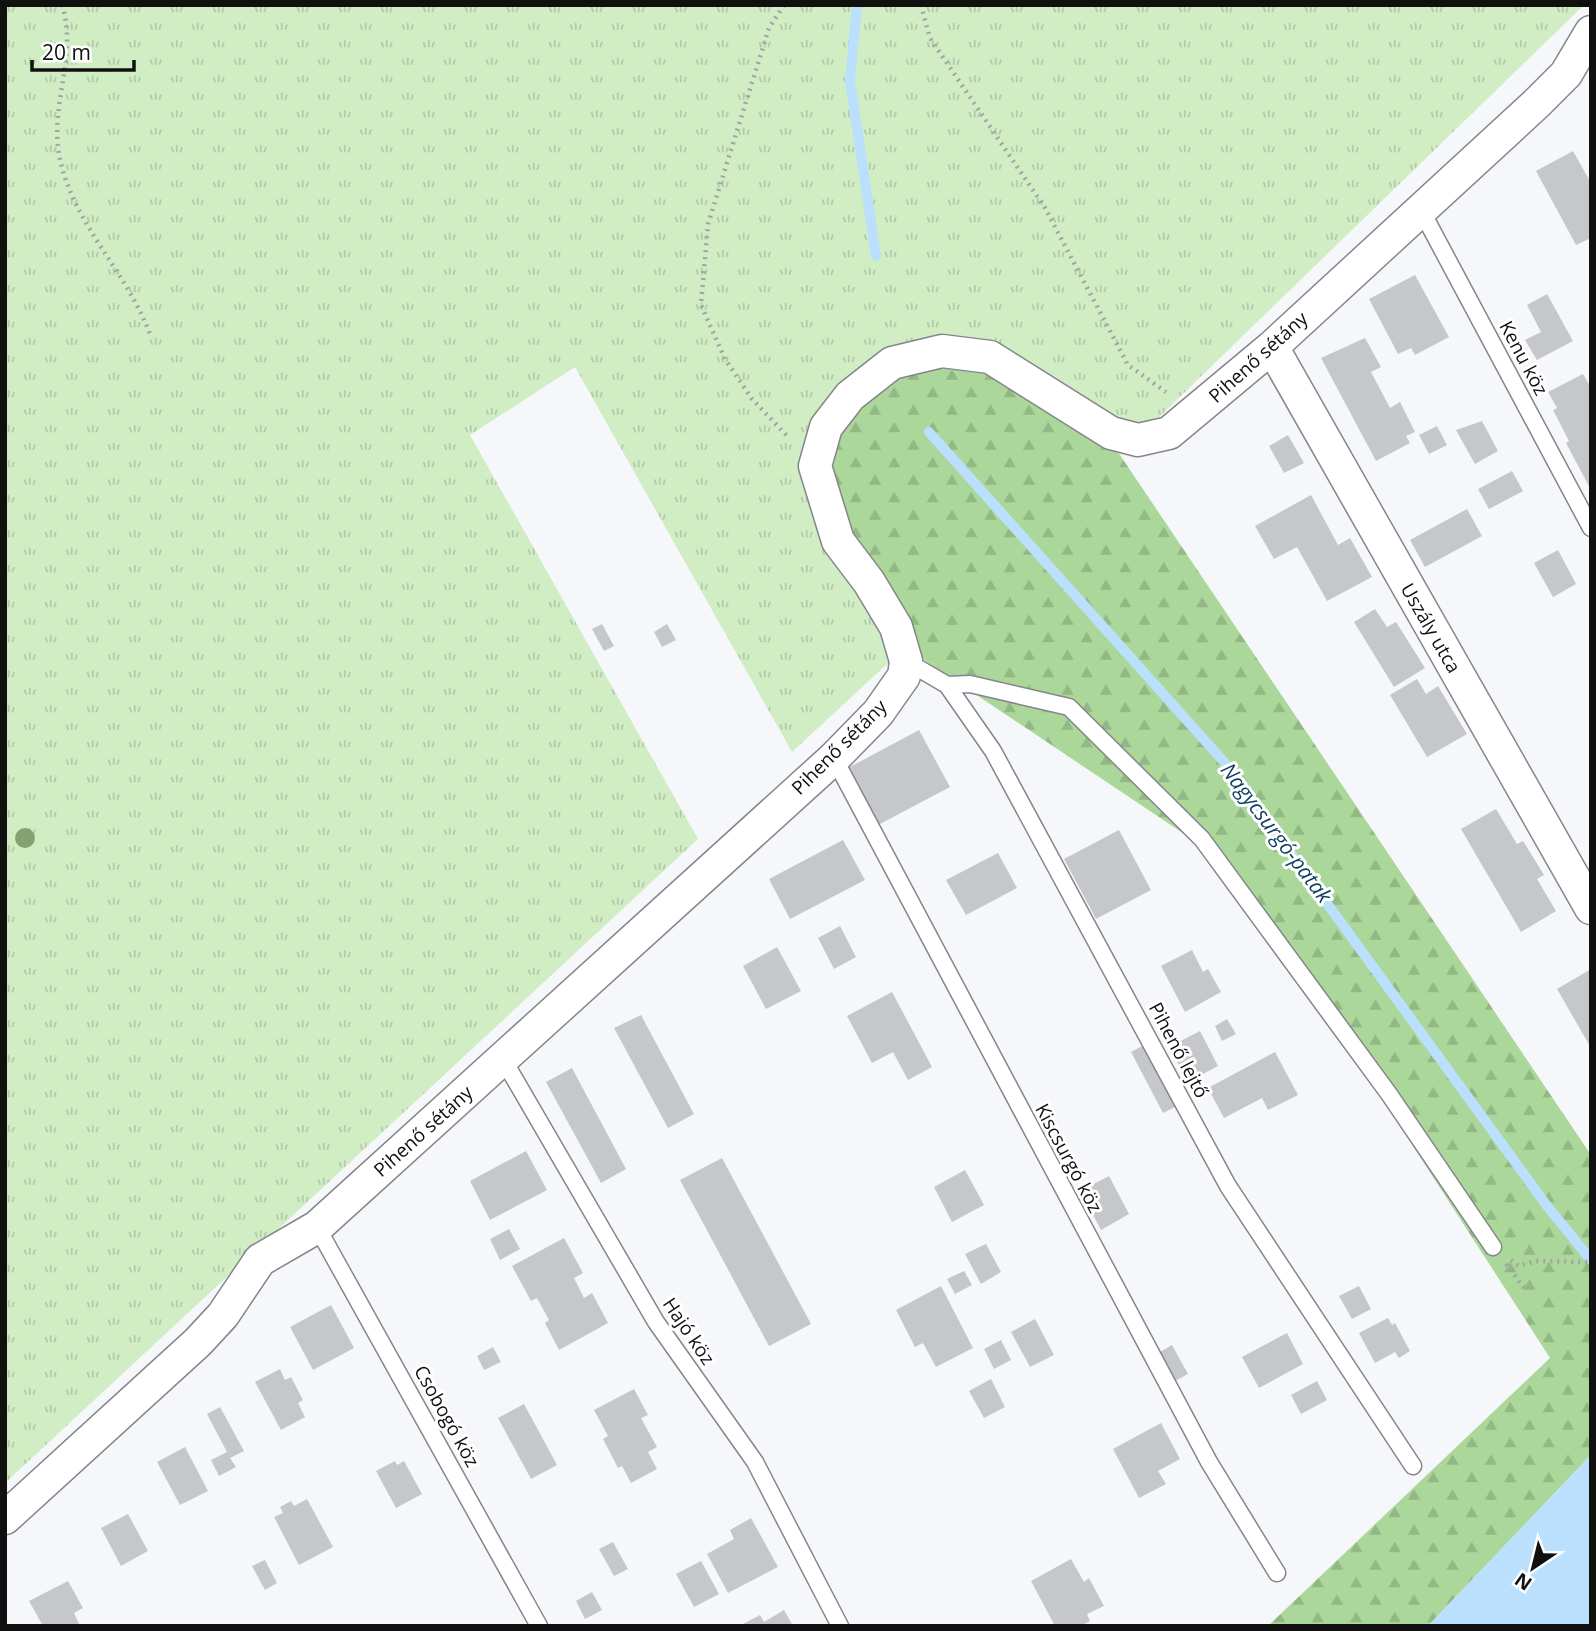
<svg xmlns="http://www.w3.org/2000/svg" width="1596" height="1631" font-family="'Open Sans',sans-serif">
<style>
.grass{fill:url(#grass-tufts)}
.forest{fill:url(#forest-firs)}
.water{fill:#bbe0fe}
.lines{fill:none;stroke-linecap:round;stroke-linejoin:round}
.stream{stroke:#bbe0fe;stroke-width:10}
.building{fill:#c6c7cb}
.lane-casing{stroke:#85868a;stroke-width:19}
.street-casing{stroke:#85868a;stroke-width:35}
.path{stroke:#a3a3a6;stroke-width:4.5;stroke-dasharray:2 5;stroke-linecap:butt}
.lane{stroke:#fff;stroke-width:16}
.street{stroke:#fff;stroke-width:32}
.tree{fill:#83a171}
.labels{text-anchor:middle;stroke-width:6;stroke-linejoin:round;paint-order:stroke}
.street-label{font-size:19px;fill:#101011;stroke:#fff}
.water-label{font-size:21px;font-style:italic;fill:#0d3e5e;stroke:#fff}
</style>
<defs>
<pattern id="grass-tufts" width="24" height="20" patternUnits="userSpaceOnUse" patternTransform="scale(1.75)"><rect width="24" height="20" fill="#d0edc4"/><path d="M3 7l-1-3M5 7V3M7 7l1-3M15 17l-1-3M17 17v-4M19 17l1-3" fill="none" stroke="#b2caa7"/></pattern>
<pattern id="forest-firs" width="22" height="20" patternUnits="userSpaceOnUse" patternTransform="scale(1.75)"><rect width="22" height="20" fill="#abd79a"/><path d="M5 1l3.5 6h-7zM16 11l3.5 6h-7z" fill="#92b884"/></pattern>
</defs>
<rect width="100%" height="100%" fill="#f6f7fb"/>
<path class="grass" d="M5,5H1584L1120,455L1068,420L876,575L907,611L911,632L898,654L792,752L575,367L470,435L698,839L5,1483Z"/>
<path class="forest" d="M941,368L981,370L1068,420L1120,455L1591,1155V1455L1428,1626H1268L1550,1358L1232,866L917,655L907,611L847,537L832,474L838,440L855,411L893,378Z"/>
<path class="water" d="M1591,1455V1626H1428Z"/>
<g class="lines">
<path class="stream" d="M857,5L850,81L876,256
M929,432L1225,763L1547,1206L1591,1260"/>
</g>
<path class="building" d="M1573,151L1591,183V238L1576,245L1536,171Z
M1415,275L1449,337L1415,355L1411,348L1398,354L1369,299Z
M1547,294L1573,341L1537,360L1525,340L1541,332L1527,305Z
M1365,338L1381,367L1371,372L1390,408L1400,402L1415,432L1406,436L1410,443L1376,461L1321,358Z
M1583,374L1591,388V490L1566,443L1569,441L1553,410L1557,408L1548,392Z
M1482,421L1498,451L1475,464L1456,430Z
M1437,426L1447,445L1429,454L1419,435Z
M1288,435L1304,463L1284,473L1269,446Z
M1512,471L1523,491L1489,509L1478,489Z
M1311,495L1338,545L1350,538L1372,577L1327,601L1297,547L1274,559L1255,526Z
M1467,509L1482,536L1425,567L1410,540Z
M1558,550L1576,584L1553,597L1534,563Z
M1375,609L1387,627L1396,622L1425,668L1394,687L1354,622Z
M602,624L614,646L604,651L592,629Z
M667,624L676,640L662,647L654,632Z
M1417,679L1426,694L1438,686L1467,734L1427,757L1390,695Z
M919,730L950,787L878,825L848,768Z
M1496,809L1517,844L1523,841L1544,875L1537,879L1556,911L1521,932L1461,829Z
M1119,830L1151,890L1096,919L1064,859Z
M843,840L865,880L790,919L769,879Z
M998,853L1017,888L966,915L946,880Z
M840,926L856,957L834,969L818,938Z
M777,947L801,991L766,1009L743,966Z
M1192,950L1203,972L1208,969L1221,992L1185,1012L1161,966Z
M1591,969V1048L1557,989Z
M892,992L932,1067L908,1080L893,1052L872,1063L847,1016Z
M641,1015L694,1114L668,1128L614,1028Z
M1227,1019L1236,1034L1222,1041L1215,1026Z
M1200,1031L1218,1066L1188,1082L1169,1047Z
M1142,1046L1175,1107L1163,1113L1131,1052Z
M1275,1052L1298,1095L1268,1110L1262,1098L1224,1118L1208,1088Z
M572,1068L626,1169L601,1183L546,1082Z
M526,1151L547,1190L490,1220L470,1181Z
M722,1158L811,1324L769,1346L680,1180Z
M965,1170L984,1205L952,1222L934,1187Z
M1109,1176L1129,1214L1101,1230L1080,1191Z
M509,1229L520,1249L500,1260L490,1239Z
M564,1238L583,1273L574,1278L584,1298L592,1293L608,1323L559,1350L545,1323L549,1320L537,1298L531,1301L512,1266Z
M986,1244L1001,1272L981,1284L965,1254Z
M964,1271L972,1285L955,1294L947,1279Z
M941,1286L973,1348L936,1367L923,1343L915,1347L896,1310Z
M1359,1286L1371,1309L1352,1319L1339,1296Z
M331,1305L354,1348L313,1370L290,1327Z
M1388,1318L1392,1325L1395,1323L1410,1351L1399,1358L1395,1352L1375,1363L1359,1333Z
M1035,1319L1054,1355L1030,1367L1011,1332Z
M1287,1333L1303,1364L1259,1388L1242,1357Z
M1001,1340L1011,1360L994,1369L984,1349Z
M1172,1345L1188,1374L1175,1381L1160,1352Z
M493,1347L501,1362L484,1370L477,1356Z
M280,1369L285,1380L291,1377L303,1400L298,1403L305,1417L281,1430L255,1382Z
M991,1379L1005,1407L984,1418L969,1391Z
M1317,1381L1327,1400L1301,1414L1291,1395Z
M634,1389L648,1415L641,1418L657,1447L648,1452L657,1469L631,1483L622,1466L618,1468L603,1439L608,1436L594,1410Z
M524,1404L557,1465L531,1479L498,1418Z
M220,1407L244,1451L230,1458L236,1467L219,1476L211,1460L227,1452L207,1414Z
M1161,1423L1180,1459L1158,1471L1166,1484L1139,1498L1113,1449Z
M185,1447L208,1491L180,1505L157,1462Z
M395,1461L397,1465L404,1461L422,1494L396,1508L376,1471Z
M307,1499L333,1547L299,1565L274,1517L283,1513L280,1507L291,1501L294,1506Z
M128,1514L148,1551L121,1566L101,1528Z
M751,1518L778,1567L728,1593L707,1554L734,1539L730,1530Z
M613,1542L628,1569L614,1576L599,1549Z
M1071,1559L1084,1582L1089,1578L1104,1606L1087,1614L1090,1621L1081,1626H1055L1031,1581Z
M265,1560L277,1583L265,1590L252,1566Z
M701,1561L719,1594L694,1607L676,1574Z
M68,1581L83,1608L74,1613L80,1626H43L29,1601Z
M592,1592L602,1610L585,1619L576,1601Z
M784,1610L793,1626H739L760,1615L764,1622Z"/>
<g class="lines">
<defs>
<path id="lane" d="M1420,208L1591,528
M906,661L947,685L993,751L1228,1186L1413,1466
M947,685L970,684L1069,707L1202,839L1389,1094L1493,1247
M834,758L1209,1462L1277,1573
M503,1059L656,1322L755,1462L840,1626
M317,1227L539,1626"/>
<path id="street" d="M1272,347L1591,908
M5,1518L198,1342L223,1315L260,1260L317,1227L834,758L878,713L904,676L906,661L896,627L869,582L838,541L815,466L826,427L850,396L892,363L942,351L990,357L1111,433L1138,440L1169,433L1272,347L1537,103L1566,74L1591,32"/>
</defs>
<use href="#lane" class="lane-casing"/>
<use href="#street" class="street-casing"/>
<path class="path" d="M62,5C78,54 50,104 59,154C71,222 126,270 150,334
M784,5L769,28L708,224L701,305L725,359L752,399L789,438
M921,5L930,38L1045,208L1128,365L1166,392
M1511,1260L1519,1266L1536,1261L1591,1262
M1506,1264L1525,1289"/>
<use href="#lane" class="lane"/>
<use href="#street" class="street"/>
</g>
<circle class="tree" cx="25" cy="838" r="10"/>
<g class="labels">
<g class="street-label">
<text transform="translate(1258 357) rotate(-42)" y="7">Pihenő sétány</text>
<text transform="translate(1524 358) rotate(62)" y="7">Kenu köz</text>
<text transform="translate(1431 628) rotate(60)" y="7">Uszály utca</text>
<text transform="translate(839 747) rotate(-45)" y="7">Pihenő sétány</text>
<text transform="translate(1179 1050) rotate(62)" y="7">Pihenő lejtő</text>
<text transform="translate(423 1131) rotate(-42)" y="7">Pihenő sétány</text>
<text transform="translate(1069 1158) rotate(62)" y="7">Kiscsurgó köz</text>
<text transform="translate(689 1331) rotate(56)" y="7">Hajó köz</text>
<text transform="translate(447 1416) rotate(61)" y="7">Csobogó köz</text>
</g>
<g class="water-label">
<text transform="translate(1276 833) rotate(53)" y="7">Nagycsurgó-patak</text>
</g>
</g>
<rect width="1596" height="1631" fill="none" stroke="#101011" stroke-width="14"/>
<g transform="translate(1533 1568) rotate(215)" stroke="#ffffff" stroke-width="5" paint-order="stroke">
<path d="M0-5L12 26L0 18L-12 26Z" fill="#101011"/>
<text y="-10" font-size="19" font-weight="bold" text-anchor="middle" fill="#101011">N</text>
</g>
<path d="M32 60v10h102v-10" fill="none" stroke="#101011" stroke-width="3.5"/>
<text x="42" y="60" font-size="21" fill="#101011" stroke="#ffffff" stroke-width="5" paint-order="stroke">20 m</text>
</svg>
